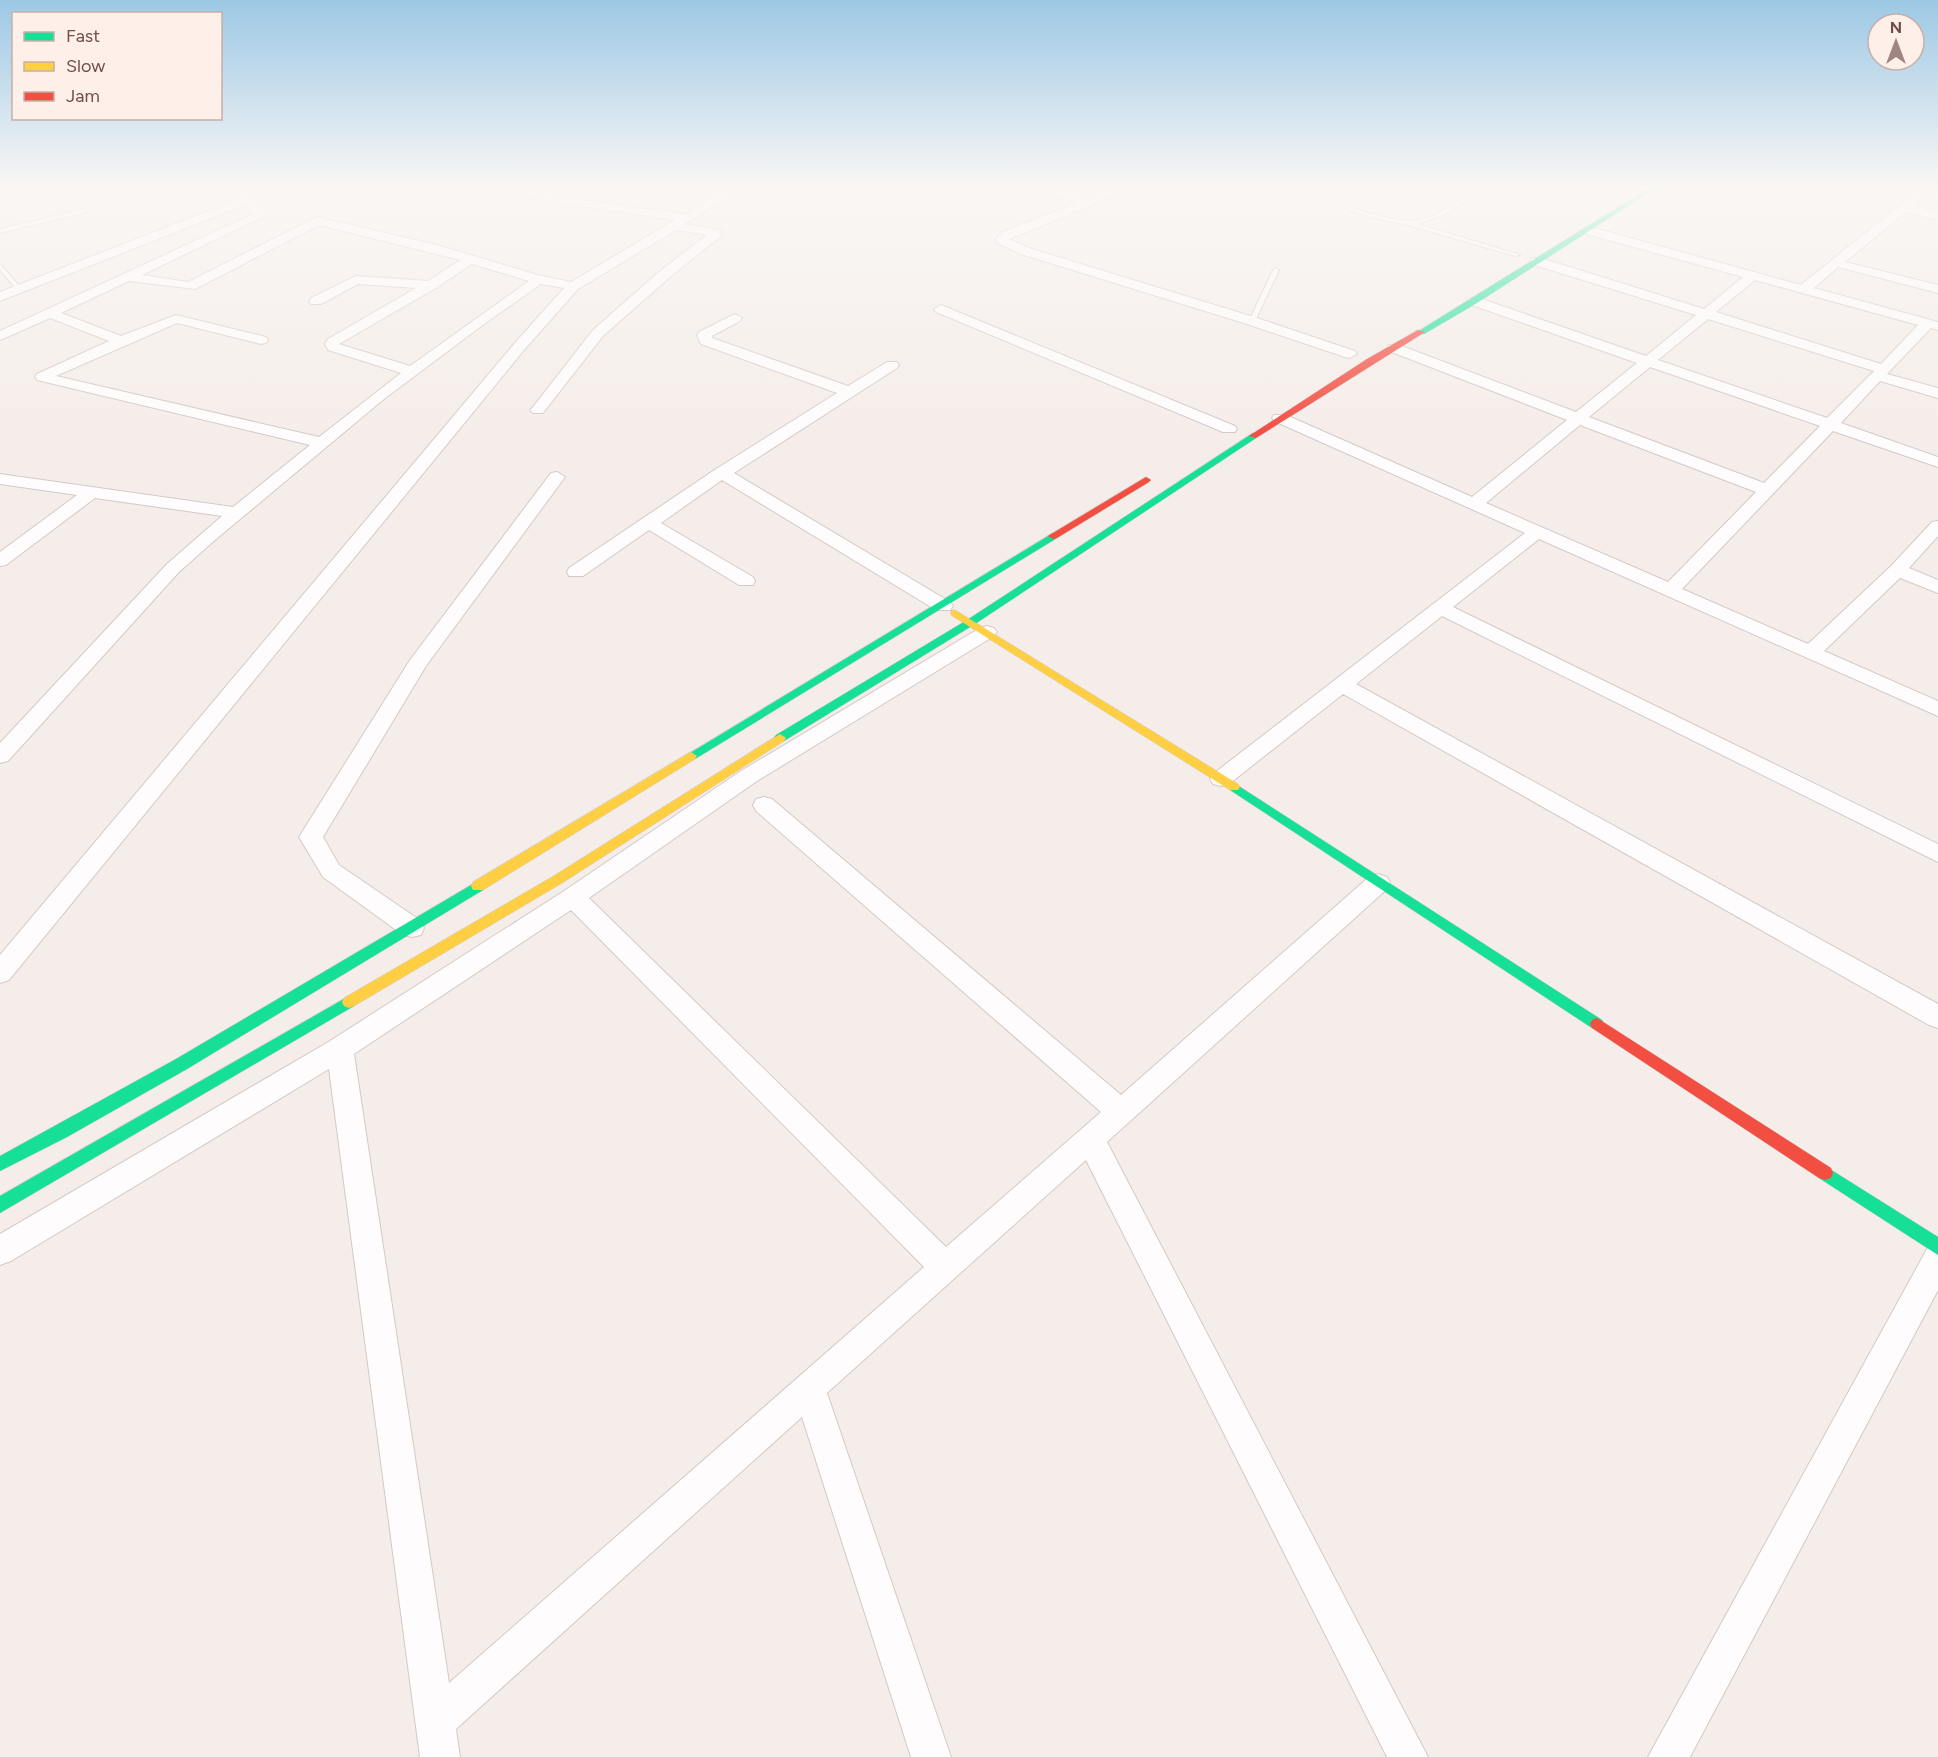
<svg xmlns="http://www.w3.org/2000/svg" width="1938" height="1757" font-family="Figtree,sans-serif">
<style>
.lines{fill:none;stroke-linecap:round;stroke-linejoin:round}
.lane-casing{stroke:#d4c9c6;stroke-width:2}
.street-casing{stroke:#d4c9c6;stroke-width:2}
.fast-casing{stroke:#d4c8c5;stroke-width:1}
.slow-casing{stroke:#d4c8c5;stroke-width:1}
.jam-casing{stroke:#d4c8c5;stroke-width:1}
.lane{fill:#fefcfc;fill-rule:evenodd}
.street{fill:#fefcfc;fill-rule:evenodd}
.fast{fill:#16e098;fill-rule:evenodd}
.slow{fill:#ffcf43;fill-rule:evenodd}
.jam{fill:#f24e42;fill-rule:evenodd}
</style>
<rect width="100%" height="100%" fill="#f5ede9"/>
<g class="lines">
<defs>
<path id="lane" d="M1288,188H1297C1327,198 1394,228 1423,219C1444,213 1462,199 1481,188H1488L1443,215L1418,224L1520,255L1515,256L1408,225L1370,217Z
M85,209L87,212L0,233V229Z
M0,264L21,288V290H17L0,270Z
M1276,268L1279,270L1255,321L1250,322L1249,321L1273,270Z"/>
<path id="street" d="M224,188C244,188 255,200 267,215L142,275L188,282L317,217L437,245L538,275L571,282L675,220L567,204L503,191L497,188H520L567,198L685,214L727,188H741L685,224L721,230V236L670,277L603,336L543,413H533L530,410L533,407L593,330L660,271L707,235L676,230L578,289L524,350L9,980L0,983V955L514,344L564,288L541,284L484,324L384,399L215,540L179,572L8,761L0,763V743L167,564L222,516L95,498L6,565L0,566V552L77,495L0,484V474L233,507L310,445L37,380L35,377L37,374L109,341L50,318L0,340V331L253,214L245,205L0,301V292L239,199ZM319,225L460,260L428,281L356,276L311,298L309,301L311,304H321L358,284L416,288L328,339L325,344L328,350L401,373L319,437L56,376L177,323L261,344L266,343L268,340L266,337L176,315L121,336L61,313L129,281L195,289ZM472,264L529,281L410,366L339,344L436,288Z
M1037,188H1054L1087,199L1114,188H1130L1093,205L1009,239L1029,248L1257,318L1355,351L1357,354L1350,358L1345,357L1247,324L1021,254L997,243L995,240L1002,232L1077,203Z
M1921,188H1934L1913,206L1938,212V220L1906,212L1845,262L1938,285V293L1838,267L1814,288L1938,322V330L1931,328L1887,374L1938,388V398L1880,381L1841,423L1938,457V467L1833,431L1682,589L1808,644L1891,566L1932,522L1938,521V536L1909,568L1938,580V593L1900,578L1824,651L1938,701V716L1539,539L1453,607L1938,844V862L1442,616L1356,684L1938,1004V1028L1929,1025L1343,694L1229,784L1221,786L1213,784L1210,779L1213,774L1525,533L1274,421L1272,418L1274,415H1286L1472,497L1567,420L1389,351L1387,348L1389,345H1399L1576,412L1637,363L1469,304L1467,301L1469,298H1479L1646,356L1696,315L1531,264L1530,261L1531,258H1541L1704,309L1743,277L1583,233L1581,230L1587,226L1801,285ZM1755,280L1918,325L1881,364L1716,312ZM1708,319L1874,371L1827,418L1658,360ZM1650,367L1820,426L1764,483L1589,417ZM1580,425L1756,492L1668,582L1486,503Z
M941,305L1235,426L1237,429L1235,432H1223L936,312L934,309Z
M735,314L742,318L740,321L712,336V338L848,386L887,362H897L899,365L897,368L734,473L950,602L953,606L950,610H936L722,480L661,523L753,577L755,581L753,585H739L649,530L583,576H569L567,572L569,568L716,469L837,393L701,344L697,335L699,332Z
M557,472L565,477L426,666L323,837L339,865L421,921L424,928L421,935L412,937L403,935L323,877L299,837L410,660L551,473Z
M987,626L994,628L997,632L994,636L757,781L589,898L946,1247L1101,1112L756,811L753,805L756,799L764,797L772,799L1121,1095L1369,877L1378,874L1387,877L1390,883L1387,889L1107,1142L1428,1757H1387L1086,1160L827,1393L951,1757H911L802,1417L456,1729L460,1757H420L329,1069L11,1261L0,1265V1234L330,1041L564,891L741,771L980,628ZM571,910L924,1267L449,1683L354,1054Z
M1938,1244V1290L1690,1757H1648L1927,1249Z"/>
<path id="fast" d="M1649,188H1656L1477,303L1424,334L1417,332Z
M1253,433L1257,436L1256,438L975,624L784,741H776L774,738L776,735L967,620Z
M1053,533L1058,536L1057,538L695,759H687L685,756Z
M1234,783L1602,1020L1604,1024L1602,1028L1597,1030L1592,1028L1230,790L1228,787Z
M478,881L485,886L483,890L187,1069L67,1137L0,1171V1156L176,1059Z
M349,996L354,998L356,1002L354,1006L0,1213V1196Z
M1825,1166L1938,1237V1255L1819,1178L1817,1173L1819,1168Z"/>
<path id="slow" d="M955,610L1238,784L1240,787L1238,790H1230L951,615V611Z
M780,734L786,738L784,741L562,883L354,1006L349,1008L344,1006L342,1002L344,998L552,877Z
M691,752L697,756L695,759L483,890H473L471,886L473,882Z"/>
<path id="jam" d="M1418,330L1425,332L1256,438L1249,436L1367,359Z
M1146,477L1151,480L1149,482L1057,538L1053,539L1048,536Z
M1597,1018L1831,1168L1833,1173L1831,1178L1825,1180L1819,1178L1592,1028L1590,1024L1592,1020Z"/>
</defs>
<use href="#lane" class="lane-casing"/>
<use href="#street" class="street-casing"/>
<use href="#fast" class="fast-casing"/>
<use href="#slow" class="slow-casing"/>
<use href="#jam" class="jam-casing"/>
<use href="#lane" class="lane"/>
<use href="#street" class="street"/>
<use href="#fast" class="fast"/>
<use href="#slow" class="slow"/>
<use href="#jam" class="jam"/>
</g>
<linearGradient id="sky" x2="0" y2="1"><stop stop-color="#9cc8e5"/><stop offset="0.43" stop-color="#faf7f5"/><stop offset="1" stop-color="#faf7f5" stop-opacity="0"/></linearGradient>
<rect width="1938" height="434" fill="url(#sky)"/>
<rect x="12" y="12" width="210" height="108" fill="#fef0e9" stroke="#c6afa9" stroke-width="1.5"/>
<rect x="24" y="32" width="30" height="9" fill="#16e098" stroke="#c6afa9" stroke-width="1.5"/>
<text x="66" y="42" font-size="18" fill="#714e4a">Fast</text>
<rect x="24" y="62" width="30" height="9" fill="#ffcf43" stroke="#c6afa9" stroke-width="1.5"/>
<text x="66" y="72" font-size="18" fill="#714e4a">Slow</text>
<rect x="24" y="92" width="30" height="9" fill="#f24e42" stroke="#c6afa9" stroke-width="1.5"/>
<text x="66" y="102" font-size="18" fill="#714e4a">Jam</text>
<g transform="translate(1896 42)"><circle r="28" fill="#fef0e9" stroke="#c6afa9" stroke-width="1.5"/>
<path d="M0-4.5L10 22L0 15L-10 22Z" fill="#9f8682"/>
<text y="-9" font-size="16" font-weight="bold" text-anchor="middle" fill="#714e4a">N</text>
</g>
</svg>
